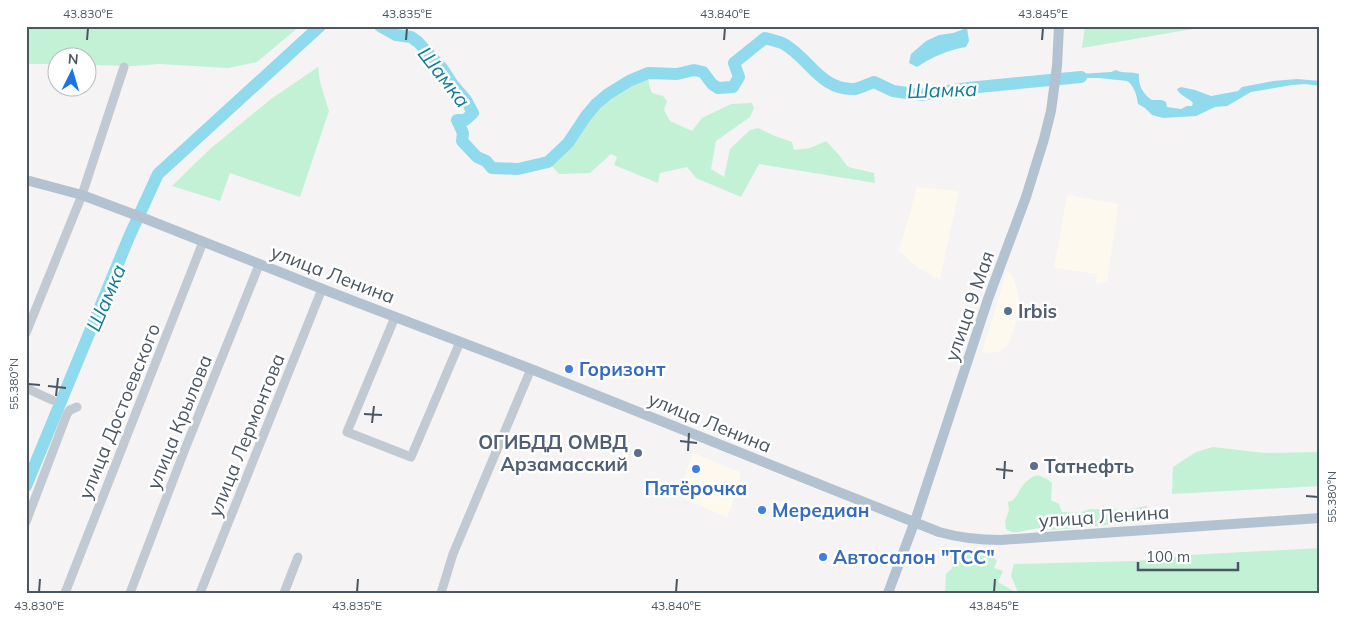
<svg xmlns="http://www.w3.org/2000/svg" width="1346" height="619" font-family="Mulish,sans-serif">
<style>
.commercial{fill:#fdf9ef}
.green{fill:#c3f1d5}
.water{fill:#90daee}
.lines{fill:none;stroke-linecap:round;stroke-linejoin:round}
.river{stroke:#90daee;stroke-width:12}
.minor{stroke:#c1cad2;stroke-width:9}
.major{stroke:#b3c2d1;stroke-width:10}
.ticks{fill:none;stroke:#4a5661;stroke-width:2}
.service-dot{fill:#5c6f8a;stroke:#fff;stroke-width:2}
.shop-dot{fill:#3f7fe0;stroke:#fff;stroke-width:2}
.labels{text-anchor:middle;stroke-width:5;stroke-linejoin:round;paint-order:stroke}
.street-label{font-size:19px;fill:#4a5661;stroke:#fff}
.service-label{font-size:19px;font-weight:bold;fill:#4e5e75;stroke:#fff;text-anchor:start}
.shop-label{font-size:19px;font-weight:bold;fill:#366cbe;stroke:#fff;text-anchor:start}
.water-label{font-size:20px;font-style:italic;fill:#0c7c9b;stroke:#fff}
.neatline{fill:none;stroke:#4a5661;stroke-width:2}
.ticks-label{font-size:12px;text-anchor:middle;fill:#4a5661}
</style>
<rect width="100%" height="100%" fill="#f5f3f3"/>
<path class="commercial" d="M917,187L959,191L940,280L917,267L899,251Z
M1067,195L1119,204L1107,281L1095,284L1097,274L1054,268Z
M1007,270L1013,277L1018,292V313L1013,333L1007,346L999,352L982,353Z
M693,453L740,472V484L727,518L678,495Z"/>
<path class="green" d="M26,26H300L257,62L228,68L159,64L133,66L88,65V58H58L57,64H26Z
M1085,26H1210L1082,48Z
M318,67L320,82L329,111L300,197L230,173L220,201L172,186L210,149L271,99Z
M648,73L649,85L652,93L663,96L667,101L664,110L670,121L692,131L702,118L731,104L752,103L754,108L750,117L716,141L711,169L724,177L730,149L750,130L758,128L775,136L792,142L794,150L810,148L826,141L839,155L848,167L874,173L875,183L759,164L741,197L696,178L687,167L660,173L658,183L614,165L617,157L611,154L590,173L559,174L548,162C554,155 562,150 568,143C578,131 584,117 595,105C609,90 629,81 648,73Z
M1213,447L1265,453L1320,452V486L1172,494L1173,467L1196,452Z
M1038,475L1047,479L1052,483L1051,500L1059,504L1062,512L1079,513L1090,509L1124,510L1147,506L1149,521L1053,530C1046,529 1040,528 1033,529C1023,530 1015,536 1006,529L1005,522L1009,510L1008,502C1018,500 1019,487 1027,481C1030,478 1034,476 1038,475Z
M1320,548V593H1018L1011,575L1014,564L1137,561L1189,555Z
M950,549H969L978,556L990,554L997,561L994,568L1003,571L998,582L1017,593H945L946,574L952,568Z"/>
<path class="water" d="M967,28L969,41L966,47C948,50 932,57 917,67L909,63L911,54L926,41L939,35L953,33Z
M1116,70C1123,74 1132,71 1139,74C1138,86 1143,94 1152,100H1162L1166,102L1167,107L1181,109L1187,106H1192L1193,103C1189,98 1180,96 1177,89L1181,87L1195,90L1211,96L1238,91L1242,87L1273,81L1297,79L1320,81V86L1305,84L1292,85L1251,92L1227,106L1215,107L1196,116L1163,118L1152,115L1145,108L1138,104C1137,96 1134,85 1127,81L1099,78H1079L1066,81V75L1075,76L1079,74L1111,72Z"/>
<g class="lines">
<path class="river" d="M380,26L396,35L411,37L418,42L442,68L453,85L466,100L473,113L465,120H457L463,133L462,141L477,157L486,161L492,168L518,169L548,162L568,143L586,116L596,104L608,94L629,81L648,73L677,74L694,70L703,72L712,84L718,88L733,87L739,77L734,63L765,38C771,40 778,41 784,44C809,58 821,91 855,89C861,88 868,84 874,82L893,91L921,95L968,88L1081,77
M26,486L129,237L158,174L320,26"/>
<path class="minor" d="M395,317L347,432L411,457L460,342
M26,333L82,195L124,67
M26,388L52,400
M26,522L67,414L70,410L77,407
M65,593L203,242
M130,593L185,449L259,265
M200,593L322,289
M284,593L298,557
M441,593L453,554L531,369"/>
<path class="major" d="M26,180L82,195L146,219L330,292L531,369L939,532C960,538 979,540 1001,540L1320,518
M888,593L915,521L988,299L1026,197L1044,139L1051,111L1057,66L1059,26"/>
</g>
<path class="ticks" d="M87,40L88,28M406,40L407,28M724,40L725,28M1042,40L1043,28M28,384L40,385M48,386L66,388M56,396L58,378M364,414L382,415M372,423L374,406M680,441L697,443M688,451L689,433M996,469L1013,471M1004,479L1005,461M1306,496L1318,497M39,592L40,579M357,592L358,579M676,592L677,579M994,592L995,579"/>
<g class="service-dot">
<circle cx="1008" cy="311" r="5"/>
<circle cx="638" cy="453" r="5"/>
<circle cx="1034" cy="466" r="5"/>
</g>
<g class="shop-dot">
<circle cx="569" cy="369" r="5"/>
<circle cx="696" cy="469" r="5"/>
<circle cx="762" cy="510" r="5"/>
<circle cx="823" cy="557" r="5"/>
</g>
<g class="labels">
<g class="street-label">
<text transform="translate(333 274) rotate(21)" y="7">улица Ленина</text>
<text transform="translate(969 306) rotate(-71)" y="7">улица 9 Мая</text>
<text transform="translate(119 411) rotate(-68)" y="7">улица Достоевского</text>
<text transform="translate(179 422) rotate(-68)" y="7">улица Крылова</text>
<text transform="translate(710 422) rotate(22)" y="7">улица Ленина</text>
<text transform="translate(246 435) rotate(-68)" y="7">улица Лермонтова</text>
<text transform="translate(1104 516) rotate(-4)" y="7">улица Ленина</text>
</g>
<g class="service-label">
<text x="1018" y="318">Irbis</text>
<text x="628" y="449" text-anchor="end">ОГИБДД ОМВД<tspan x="628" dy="22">Арзамасский</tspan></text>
<text x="1044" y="473">Татнефть</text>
</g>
<g class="shop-label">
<text x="579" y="376">Горизонт</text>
<text x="696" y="495" text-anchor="middle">Пятёрочка</text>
<text x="772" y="517">Мередиан</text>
<text x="833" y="564">Автосалон "ТСС"</text>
</g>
<g class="water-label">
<text transform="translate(444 77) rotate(52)" y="7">Шамка</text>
<text transform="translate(942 90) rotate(-2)" y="7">Шамка</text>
<text transform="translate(106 298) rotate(-67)" y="7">Шамка</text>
</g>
</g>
<rect width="1346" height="619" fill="none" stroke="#ffffff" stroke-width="55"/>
<g transform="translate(72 72) rotate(5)"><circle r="24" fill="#ffffff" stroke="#b7bbc0"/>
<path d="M0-4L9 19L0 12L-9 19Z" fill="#1a73e8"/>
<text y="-8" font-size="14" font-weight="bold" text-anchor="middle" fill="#4a5661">N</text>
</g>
<path d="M1138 562v8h100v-8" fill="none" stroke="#4a5661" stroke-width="2.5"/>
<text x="1146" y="562" font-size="15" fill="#4a5661" stroke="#ffffff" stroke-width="4" paint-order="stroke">100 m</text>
<rect x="28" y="28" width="1290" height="564" class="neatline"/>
<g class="ticks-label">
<text x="88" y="18">43.830°E</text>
<text x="407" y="18">43.835°E</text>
<text x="725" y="18">43.840°E</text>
<text x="1043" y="18">43.845°E</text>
<text transform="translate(14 384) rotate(-90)" y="4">55.380°N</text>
<text transform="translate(1332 497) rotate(-90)" y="4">55.380°N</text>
<text x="39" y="610">43.830°E</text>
<text x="357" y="610">43.835°E</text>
<text x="676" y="610">43.840°E</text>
<text x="994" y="610">43.845°E</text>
</g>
</svg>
